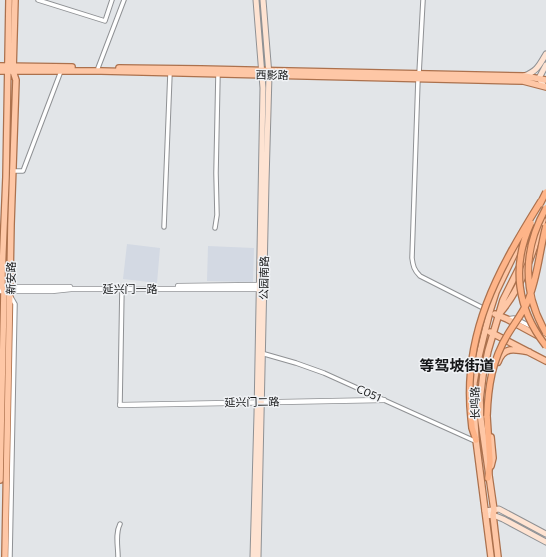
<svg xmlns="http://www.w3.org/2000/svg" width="546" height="557" font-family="Commissioner,'Noto Sans SC',sans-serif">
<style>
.built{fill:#d3d9e3}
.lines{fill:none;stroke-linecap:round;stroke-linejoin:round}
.minor-casing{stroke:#8f9194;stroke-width:5.5}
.tertiary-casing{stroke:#8f9194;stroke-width:6}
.secondary-casing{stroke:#8f9194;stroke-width:7}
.primary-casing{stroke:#ac714d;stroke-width:8}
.trunk-casing{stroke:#ac714d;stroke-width:8}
.minor{stroke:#fff;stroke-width:3.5}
.tertiary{stroke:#fff;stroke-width:4.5}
.secondary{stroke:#fee3d2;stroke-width:5}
.primary{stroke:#fec7a6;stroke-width:5.5}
.trunk{stroke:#feb488;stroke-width:5.5}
.trunk-bridge-casing{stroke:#ac714d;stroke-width:8;stroke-linecap:butt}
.trunk-bridge{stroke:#feb488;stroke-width:5.5}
.labels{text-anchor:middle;stroke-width:3;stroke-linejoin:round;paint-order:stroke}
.street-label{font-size:11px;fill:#151617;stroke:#f0f2f5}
.district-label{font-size:15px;font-weight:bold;fill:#151617;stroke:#f0f2f5}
</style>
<rect width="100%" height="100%" fill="#e2e5e8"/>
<path class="built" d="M127,244L160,248L157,283L123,279Z
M208,246L254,248L253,282L207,281Z"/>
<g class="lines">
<defs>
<path id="minor" d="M38,0L105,21L112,0
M98,68L124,0
M419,74L423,0
M418,79L412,258C413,266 414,270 420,276L487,310
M12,171H23L61,71
M164,227L170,73
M215,228L217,215L216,173L218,74
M507,319L514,318L546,334
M261,353L296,363L324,373L477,442
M120,405L122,287
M10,557L15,304L11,297
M118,557C118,546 115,534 120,524"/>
<path id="tertiary" d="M178,286L260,285
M0,287H70
M0,291H52L71,289H260
M120,405L384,400"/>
<path id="secondary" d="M524,76C537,71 539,66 546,54
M544,86L539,78L546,65
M485,511L499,509L546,534
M486,516L493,515L503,519L546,542
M253,557L257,414L263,88L256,0
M258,557L266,182L269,75L263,0"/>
<path id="primary" d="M0,66L72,67
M119,68L201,69L524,76L546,80
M0,71H101L523,81L546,87
M500,313C522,287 533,253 543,220
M495,314L507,319L546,340
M490,332L546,361
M498,362C504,346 515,349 529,352
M491,466L493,458L491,437
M0,480L4,291L2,286V274L6,177L9,0
M5,557L11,224L16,80L13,71L15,0
M491,557L476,440L473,394L474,382L478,360L490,311L496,292L525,232
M498,557L493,515L494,510L481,420L480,400L483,375L488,351L503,300L530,246"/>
<path id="trunk" d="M487,416L490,462L488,478
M471,418L472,428L476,440"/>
</defs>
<use href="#minor" class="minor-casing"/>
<use href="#tertiary" class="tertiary-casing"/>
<use href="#secondary" class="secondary-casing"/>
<use href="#primary" class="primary-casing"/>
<use href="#trunk" class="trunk-casing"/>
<use href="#minor" class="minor"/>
<use href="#tertiary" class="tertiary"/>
<use href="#secondary" class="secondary"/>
<use href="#primary" class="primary"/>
<use href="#trunk" class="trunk"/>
<defs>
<path id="trunk-bridge" d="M540,204L546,192
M546,208C523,249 522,292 546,333
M531,223C511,266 517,309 546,346
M487,416C488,387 492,360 508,334C514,324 522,314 527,303C538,278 539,252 546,226
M471,418C462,334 498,270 541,201"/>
</defs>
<use href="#trunk-bridge" class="trunk-bridge-casing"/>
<use href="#trunk-bridge" class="trunk-bridge"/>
</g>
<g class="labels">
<g class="street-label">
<text transform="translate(272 75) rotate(1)" y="4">西影路</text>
<text transform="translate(11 278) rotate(-89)" y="4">新安路</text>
<text transform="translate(264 278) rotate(-89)" y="4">公园南路</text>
<text x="130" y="293">延兴门一路</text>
<text transform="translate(369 393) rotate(24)" y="4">C051</text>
<text transform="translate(252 402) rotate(-1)" y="4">延兴门二路</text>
<text transform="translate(475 403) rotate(-91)" y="4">长鸣路</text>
</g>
<g class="district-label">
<text x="457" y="371">等驾坡街道</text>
</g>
</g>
</svg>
